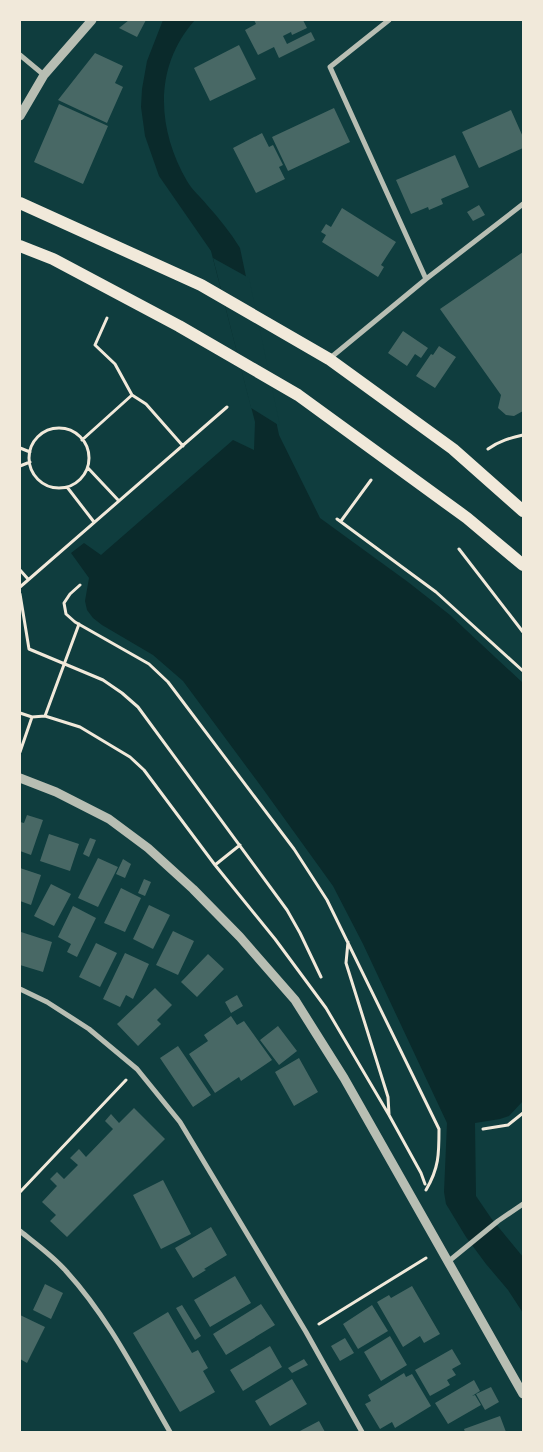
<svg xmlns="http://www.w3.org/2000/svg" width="543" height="1452" font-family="Figtree,sans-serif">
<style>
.water{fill:#0a2a2b}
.pier{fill:#0f3d3e}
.building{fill:#486865}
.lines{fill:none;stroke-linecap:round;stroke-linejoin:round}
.path{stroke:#f1e9da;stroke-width:3}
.minor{stroke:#b8beb3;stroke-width:5}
.tertiary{stroke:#b8beb3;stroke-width:9}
.primary{stroke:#f1e9da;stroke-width:12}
</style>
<rect width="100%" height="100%" fill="#0f3d3e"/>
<path class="water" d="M163,20H195C153,67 157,129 187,181C192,190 201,197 207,205C219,218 230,232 240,248L279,435L320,518L408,582L450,615L523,683V1101L509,1116L500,1119L475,1123L476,1196L491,1218L523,1257V1313L508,1290L486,1264L466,1237L446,1204L444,1192L447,1123L363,944L333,886L263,789L183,681L153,655L102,625L93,618L87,610L85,601L89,578L71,553L84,543L101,555L233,440L254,450L255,422L211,251L159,176L145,136L141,107L142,89L147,61Z"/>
<path class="pier" d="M213,258L249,278L280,426L251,408Z"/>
<path class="building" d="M129,20H146L137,37L119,28Z
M254,20H303L307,28L292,35L291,32L283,36L287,44L311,32L315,40L279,58L274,47L258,55L245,30L256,24Z
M239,45L256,79L210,101L194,68Z
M95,53L123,66L115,83L123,87L107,123L58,100Z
M59,104L108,126L83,184L34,162Z
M334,108L350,142L288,171L272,137Z
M511,110L523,137V148L479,168L462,132Z
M262,133L269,147L273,145L283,165L279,167L285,179L256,193L233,148Z
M455,155L469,187L441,199L443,204L429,210L428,207L411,214L396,180Z
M479,205L485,215L473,221L467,212Z
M342,208L396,242L381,265L384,267L378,277L322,242L326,235L321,232L326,224L331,227Z
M523,252V411L514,416L506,415L498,408L501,395L440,309Z
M403,331L428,348L421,358L415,354L407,366L388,353Z
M439,346L456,357L435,388L416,376L431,354L433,355Z
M27,815L43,820L31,855L20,851V822L24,823Z
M49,834L79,844L70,871L40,861Z
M90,838L96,840L89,857L83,854Z
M98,858L118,867L98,907L78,898Z
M123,859L131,864L125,878L116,874Z
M20,868L41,875L31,905L20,901Z
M144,879L151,882L145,896L138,893Z
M51,884L71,894L54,926L34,916Z
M121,888L141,898L125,932L104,923Z
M149,905L170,915L153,949L133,939Z
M73,906L96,918L77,957L67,952L71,944L58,937Z
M173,931L194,941L178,975L156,965Z
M21,932L52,942L43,972L20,965Z
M96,943L117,953L100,987L79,977Z
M125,953L149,964L133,999L126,995L120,1007L103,999Z
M208,954L224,969L197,997L181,982Z
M155,988L172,1005L157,1020L161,1024L138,1046L117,1024Z
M237,995L243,1006L231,1013L225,1002Z
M231,1016L237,1025L244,1021L272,1060L241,1081L239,1077L215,1093L189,1054L208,1041L204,1035Z
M278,1026L297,1051L279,1065L260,1040Z
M178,1046L211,1095L193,1107L160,1058Z
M299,1058L318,1092L294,1106L275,1072Z
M134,1108L165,1139L67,1237L50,1221L56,1215L42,1202L57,1186L50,1179L57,1172L64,1179L78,1165L70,1158L79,1149L86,1157L113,1129L105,1121L111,1114L119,1123Z
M163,1180L191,1234L161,1249L133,1195Z
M211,1227L227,1255L204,1269L206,1270L193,1278L175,1248Z
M235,1276L251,1303L210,1327L194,1300Z
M45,1284L63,1293L51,1319L33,1310Z
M412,1286L440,1334L424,1343L420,1336L403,1347L377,1302L389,1295L391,1298Z
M261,1304L275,1325L226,1355L213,1334Z
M182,1305L201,1336L195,1340L176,1308Z
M372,1305L388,1331L358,1349L343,1324Z
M168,1312L192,1353L198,1350L208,1368L203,1371L215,1392L180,1412L133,1333Z
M20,1315L45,1327L27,1363L20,1359Z
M390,1336L407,1365L381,1381L364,1352Z
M345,1338L354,1353L340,1361L331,1346Z
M270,1346L282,1367L243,1391L230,1370Z
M452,1349L461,1364L452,1369L456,1375L447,1380L450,1385L430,1396L415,1370Z
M304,1359L308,1365L292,1373L288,1368Z
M404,1373L406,1377L412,1374L431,1406L395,1428L392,1422L380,1429L365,1404L371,1401L368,1395Z
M292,1379L307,1404L270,1426L255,1401Z
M474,1380L480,1391L472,1396L475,1395L481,1405L448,1424L435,1403Z
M491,1387L499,1402L485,1410L476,1394Z
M500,1416L506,1432H465L464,1429Z
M319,1421L325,1432H298Z"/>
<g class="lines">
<path class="path" d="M107,318L95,345L115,364L132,395L146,404L183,446
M29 458a30 30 0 1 1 60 0a30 30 0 1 1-60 0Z
M82,440L132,395
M20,448L30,452
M488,449C499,441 510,438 523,435
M20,466L30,462
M88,468L119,501
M67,487L94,522
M337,519L436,592L523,671
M341,521L371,480
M459,549L523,632
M20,570L28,579
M80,585L70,594L64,603L66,614L75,622L149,664L168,682L294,849L327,900L439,1129C439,1154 439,1168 426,1190
M20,587L227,407
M20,594L29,649L103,680L122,693L138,707L287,910L300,933L321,977
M20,713L32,717L45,716L80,727L130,757L144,770L215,865L275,939L326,1008L389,1115L421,1173L425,1184
M45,716L79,624
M20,752L32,717
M215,865L240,845
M348,942L346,963L388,1097L389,1114
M483,1129L508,1125L523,1113
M20,1192L126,1080
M319,1324L426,1258"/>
<path class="minor" d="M389,20L330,67L426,279
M20,55L44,75
M329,359L426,279L523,204
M20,989L47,1002L89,1029L137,1069L180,1122L306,1332L362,1432
M20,1231C36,1244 53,1256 66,1271C109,1318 138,1377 170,1432
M449,1261L498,1221L523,1204"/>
<path class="tertiary" d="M20,116L44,75L92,20
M20,778L56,792L109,819L148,848L193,889L240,937L295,1000L344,1078L523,1394"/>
<path class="primary" d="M20,203L201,285L329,359L453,449L523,511
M20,246L53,259L179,326L298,395L467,518L523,565"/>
</g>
<rect width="543" height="1452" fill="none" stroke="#f1e9da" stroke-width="42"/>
</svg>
